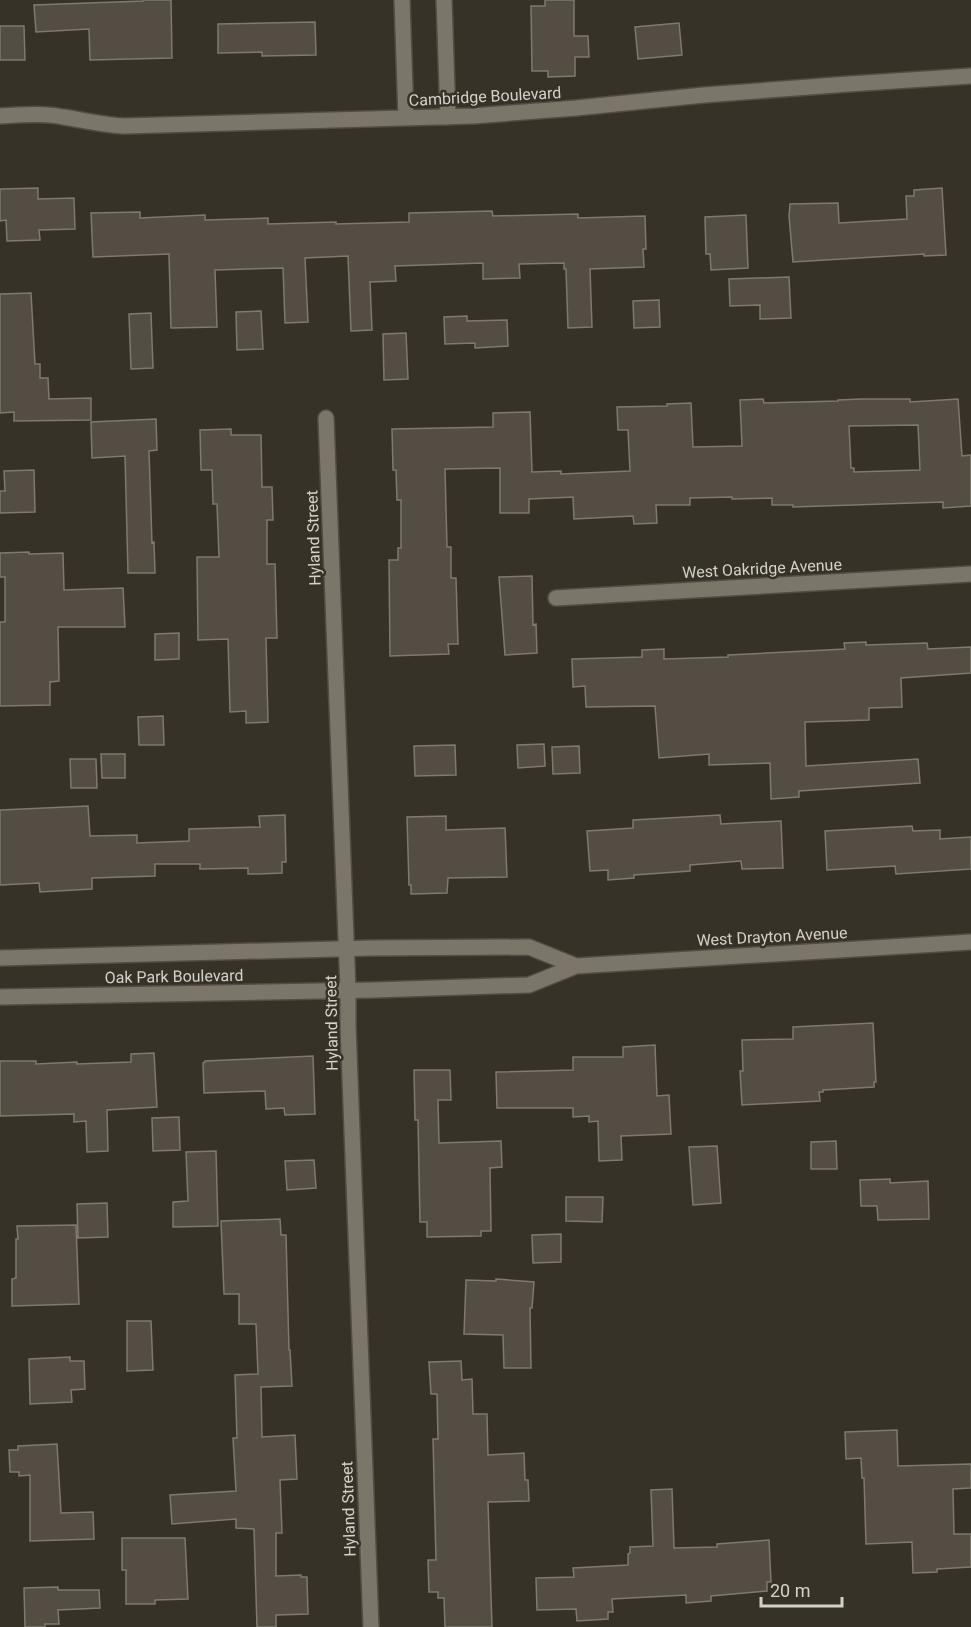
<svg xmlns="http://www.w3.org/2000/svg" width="971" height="1627" font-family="Roboto,sans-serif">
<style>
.building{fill:#534d43;stroke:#7f796e;stroke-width:1.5;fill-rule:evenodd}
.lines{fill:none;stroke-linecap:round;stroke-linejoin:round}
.minor-casing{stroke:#514d45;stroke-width:18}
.tertiary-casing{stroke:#514d45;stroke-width:18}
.minor{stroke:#7b756a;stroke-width:15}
.tertiary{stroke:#7b756a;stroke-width:15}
.labels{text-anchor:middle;stroke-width:5;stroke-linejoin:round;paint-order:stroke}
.street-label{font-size:16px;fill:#d4d1cb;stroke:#373228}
</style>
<rect width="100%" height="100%" fill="#373228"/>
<path class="building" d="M143,0H171L172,58L90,60L89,29L36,32L34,5L143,1Z
M545,0H574V36H588L589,57H575V76L548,77V71H532L531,6H545Z
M315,22L316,55L262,56V52L218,53V24Z
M679,23L682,55L638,59L635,27Z
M0,26H24L25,60H0Z
M38,188V199L74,198L75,229L39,230L40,240L7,241L6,220L0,221V189Z
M942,188L946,255L924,256V254L793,262L789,216L790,204L838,203L839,223L907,219L906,196H914V190Z
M492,211L493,216L578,214V218L645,216L646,249H643L644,267L590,269L592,327L568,328L566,269H564V263L519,264L520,278L483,279V263L395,266L396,281L370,282L372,330L351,331L348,256L305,258L308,322L285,323L283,268L215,270L217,327L171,328L169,254L93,257L91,213L140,212V218L205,215V220L268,218V224L336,222V224L409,222V213Z
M746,215L748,268L711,270L710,254H706L705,217Z
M789,277L791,318L760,319V305L730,306L729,279Z
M31,293L35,364H40V378H48L49,399L91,398V420L14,421V412L0,413V294Z
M659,300L660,327L634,328L633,301Z
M261,311L263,349L237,350L236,312Z
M151,313L153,368L131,369L129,314Z
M467,316V321L507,320L508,346L475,348V343L445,344L444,317Z
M406,333L408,379L384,380L383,334Z
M763,399L764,403L838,401V400L861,399H910V402L958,399L962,456L971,455V506L943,508V502L793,507V505H772V498L732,499V497L690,498V505H656L657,523L634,524L633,516L574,519L573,497L529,499V513H500V468L445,469L447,547H451V578H456L458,644H448L449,654L390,656L389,560H398V548H401V500H397L396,470H393L392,429L493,427V413L530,412L532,472L561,471V474L630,471L628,430H618L617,407L667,406V404L691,403L693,447L742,446L740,400ZM918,425L920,470L854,472V468H851L849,426Z
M156,419L157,450L149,451L152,543L154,542L155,573H128L125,456L92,458L91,422Z
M231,429V435H261L262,487H272L273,520H267V564H275L277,638H266L268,722L246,723V711L230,712L228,639L198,640L197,557H219L217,504H213L212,470H201L200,430Z
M34,470L35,512L0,513V491H5L4,471Z
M29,552V554L63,553L64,590L123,588L125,627H58L59,681L50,682V705L0,706V622H5V577H0V553Z
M532,576L533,625L536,624L537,653L505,655L499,577Z
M179,633V659L155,660V634Z
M866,642V645L927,643L928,649L971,647V673L901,678L902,707L869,708V720L805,722L806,766L918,759L920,783L799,791V797L771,799L770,763L709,765V754L659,758L655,706L586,707L585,686L573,687L572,659L642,657V650L664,649V659L728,657V655L845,649L844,643Z
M163,716L164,745H139L138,717Z
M544,744L545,766L518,768L517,745Z
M455,745L456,775L415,776L414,746Z
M579,746L580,773L553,774L552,747Z
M101,754H125V778H102Z
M70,759H96L97,788H71Z
M88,806L90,836L137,835V843L189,841V829L260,827L259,816L285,815L286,862H282V873L259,874H248V868L200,869V864H155V876L92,878V889L40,892L39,883L0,885V810Z
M720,815L721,824L781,821L783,868L742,869L741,861L690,865V871L634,875V878L608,880V870L590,871L587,831L633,828V820Z
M446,816V830L505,828L507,877L448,878L447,893L411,894V885H409L407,817Z
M912,826L913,831L940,830V839L971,837V869L896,874L895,866L827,870L825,831Z
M873,1023L876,1082H874V1087L823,1090V1092H819L820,1101L742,1105L740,1071H743L742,1040L793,1039V1027Z
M655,1045L657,1096L669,1095L671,1134L621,1136L622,1160L599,1161L598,1121L589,1122V1116L573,1117V1108H497L496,1072L573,1070V1057H623V1047Z
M154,1053L157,1107L107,1110L108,1151L87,1152L86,1121L74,1122V1114L0,1116V1061H36V1064L77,1062V1064L131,1062V1054Z
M313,1056L315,1114L285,1115L284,1108L266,1109L265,1091L204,1093L203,1063L205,1062V1061Z
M414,1070H450L451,1100H438L439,1143L501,1141L502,1167L490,1168L491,1231H481V1236L427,1237V1222H420L418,1120H415Z
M179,1117L180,1150L153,1151L152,1118Z
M836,1141L837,1169H811V1142Z
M717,1146L721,1203L693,1205L689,1147Z
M216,1151L218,1226L173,1227V1202L188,1201L186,1152Z
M314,1160L316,1188L287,1190L285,1161Z
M890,1179V1183L928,1181L929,1219L878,1220L877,1206H861L860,1180Z
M566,1197H603L602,1222L566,1221Z
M107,1203L108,1237L78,1238L77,1204Z
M280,1219L281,1235H286L289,1350H290L292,1386L261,1387L262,1437L295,1435L297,1479L280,1480L282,1533H276V1576L301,1575V1577H307L308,1614L276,1615V1627H257L254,1529L236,1528V1519L172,1524L170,1495L236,1491L233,1438H237L235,1375L258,1374L256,1324H239V1294H224L221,1221Z
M76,1225L79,1304L12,1306V1279L16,1278V1239H18L17,1226Z
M561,1234V1262L533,1263L532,1235Z
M496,1279L534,1282L532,1308H530L531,1368H504L503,1335L464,1334L466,1280L496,1281Z
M127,1321H151L153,1370L127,1371Z
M70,1357V1361H84L85,1389L71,1390L72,1402L30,1404L29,1359Z
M461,1361L462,1380L472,1379L473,1414H487L488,1455L524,1453L525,1480H528L529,1501L488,1502L492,1627H445L444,1598H438V1592H429L428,1560H436L433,1439H438L437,1394H431L429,1362Z
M897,1430L898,1466L971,1464V1488L953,1489L954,1534H971V1567L937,1569V1572L913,1573L912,1542L866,1544L864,1478H862L861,1458L846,1459L845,1432Z
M57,1444L61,1513L93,1512L94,1539L30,1541V1475L19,1476V1472H10L9,1450H18V1446Z
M672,1489L674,1548L717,1547V1544L769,1540L771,1582H767V1591L711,1596V1601L686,1603V1595L612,1599L613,1612H608V1619L577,1621L576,1609L537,1610L536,1578L574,1577L573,1568L628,1565V1554L630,1553V1547L653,1546L651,1490Z
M122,1538H185L188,1599L155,1600V1604H126V1570H122Z
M58,1587V1590H99L100,1608L58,1610L59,1624H45V1627H25L24,1588Z"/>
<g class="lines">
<defs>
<path id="minor" d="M402,0L406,118
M444,0L448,117
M0,116C21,115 42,113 63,117C83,120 103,125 124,126L473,116L576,108L704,95L849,84L971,76
M326,418L348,990V1026L371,1627
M556,598L971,574"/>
<path id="tertiary" d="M0,958L372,948L529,947L576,966
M0,997L374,990L529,985L576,966L971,942"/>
</defs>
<use href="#minor" class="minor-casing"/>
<use href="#tertiary" class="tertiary-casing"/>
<use href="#minor" class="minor"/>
<use href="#tertiary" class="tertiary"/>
</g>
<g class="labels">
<g class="street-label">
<text transform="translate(485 96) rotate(-3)" y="6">Cambridge Boulevard</text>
<text transform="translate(313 538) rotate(-92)" y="6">Hyland Street</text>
<text transform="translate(762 568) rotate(-3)" y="6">West Oakridge Avenue</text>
<text transform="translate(772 936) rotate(-3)" y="6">West Drayton Avenue</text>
<text transform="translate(174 976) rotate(-1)" y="6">Oak Park Boulevard</text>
<text transform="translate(331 1023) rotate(-91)" y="6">Hyland Street</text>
<text transform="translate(348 1509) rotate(-92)" y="6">Hyland Street</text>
</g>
</g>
<path d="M761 1597v9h81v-9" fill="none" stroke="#d4d1cb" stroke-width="3"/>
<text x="770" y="1597" font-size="18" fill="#d4d1cb" stroke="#373228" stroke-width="4.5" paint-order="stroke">20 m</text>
</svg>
